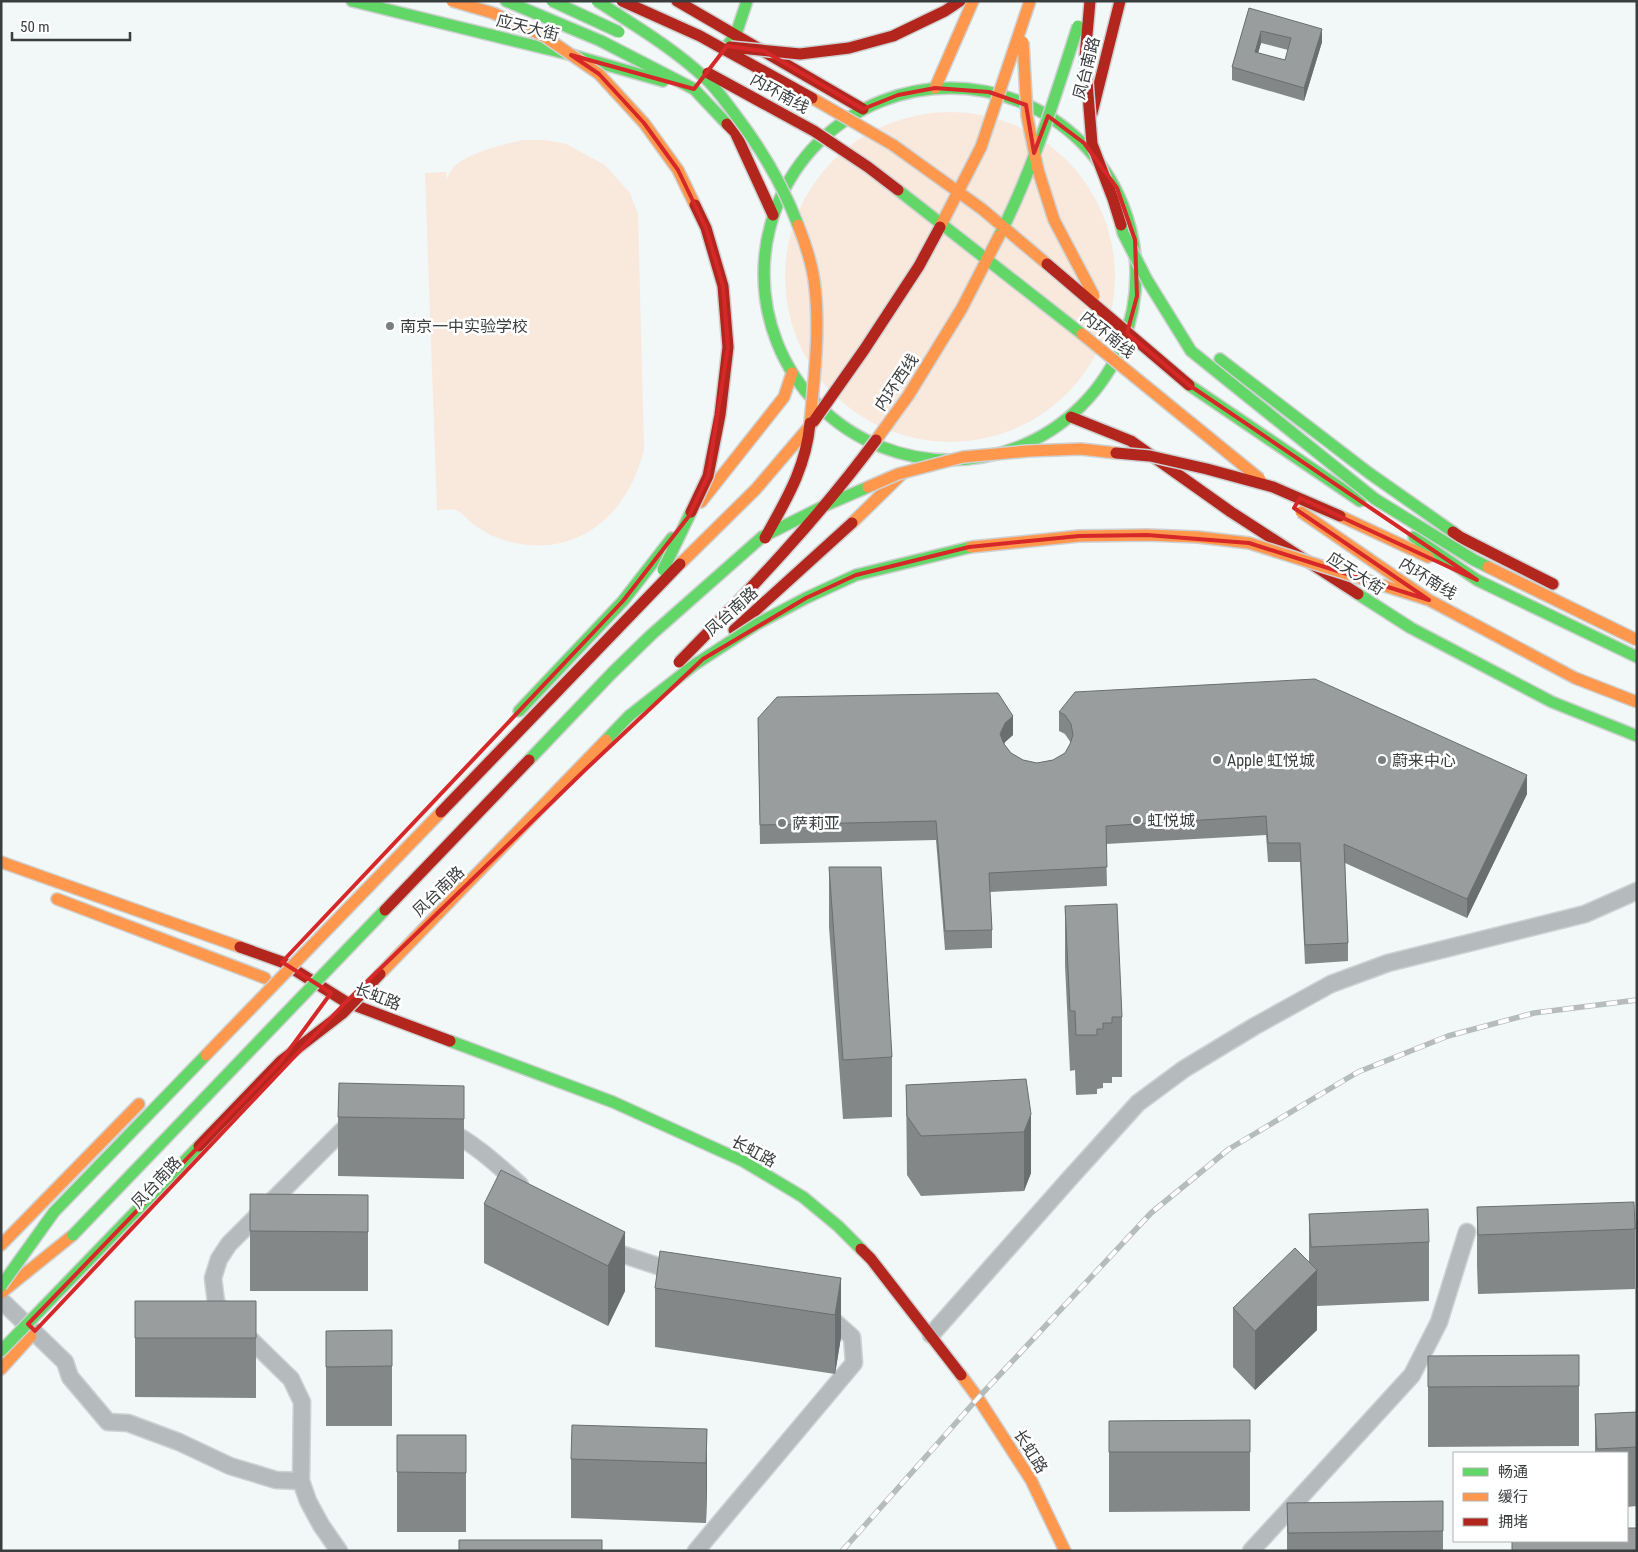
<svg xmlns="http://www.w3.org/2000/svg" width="1638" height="1552" font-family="'Roboto Condensed','Noto Sans SC',sans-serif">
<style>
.green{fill:#f9e8dc}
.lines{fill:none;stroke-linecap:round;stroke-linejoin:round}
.street-casing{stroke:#ced1d2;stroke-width:19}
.fast-casing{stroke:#ced1d2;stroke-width:14}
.slow-casing{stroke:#ced1d2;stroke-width:14}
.jam-casing{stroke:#ced1d2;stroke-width:14}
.street{stroke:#b5bbbc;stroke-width:16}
.fast{stroke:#63d668;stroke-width:11}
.slow{stroke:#ff974d;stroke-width:11}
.jam{stroke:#b3261e;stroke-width:11}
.rail-casing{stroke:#b6bbbc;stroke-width:5.5}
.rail{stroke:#fff;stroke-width:4;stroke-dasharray:11;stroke-linecap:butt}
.fast-bridge-casing{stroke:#ced1d2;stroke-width:14;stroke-linecap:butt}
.slow-bridge-casing{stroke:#ced1d2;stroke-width:14;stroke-linecap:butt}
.jam-bridge-casing{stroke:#ced1d2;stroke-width:14;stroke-linecap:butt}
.fast-bridge{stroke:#63d668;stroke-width:11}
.slow-bridge{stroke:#ff974d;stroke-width:11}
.jam-bridge{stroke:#b3261e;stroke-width:11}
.wall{fill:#848788;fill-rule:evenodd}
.shaded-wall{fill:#6b6e6f}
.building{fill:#999d9e;stroke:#6b6e6f;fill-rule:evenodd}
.marked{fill:none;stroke:#d62828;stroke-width:4;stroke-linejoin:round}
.poi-dot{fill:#7a7e7f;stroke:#fff;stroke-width:2}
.labels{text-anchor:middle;stroke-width:5;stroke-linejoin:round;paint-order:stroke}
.street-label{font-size:16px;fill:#393d3e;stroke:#fff}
.poi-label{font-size:16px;fill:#393d3e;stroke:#fff;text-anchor:start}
</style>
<rect width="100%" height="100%" fill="#f2f7f8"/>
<path class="green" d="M785 277a165 165 0 1 1 330 0a165 165 0 1 1-330 0Z
M523,140H545L566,144L605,165L630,193L638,214L644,449C627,522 566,566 493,536C486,533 477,527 471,522C466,518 461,512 456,510C450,509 442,510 437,510L425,173L446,172V180C449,175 452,167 457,164C475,151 502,145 523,140Z"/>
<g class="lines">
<defs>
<path id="street" d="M446,1130C471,1140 500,1167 520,1185
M607,1247L615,1252L667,1269L678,1271
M1,1300L65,1362L70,1377L108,1422L128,1423L179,1442L230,1466L276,1480L301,1481
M931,1335L1071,1177L1138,1103L1184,1069L1255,1026L1331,984L1388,963L1585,914L1637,891
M339,1551L321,1525L308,1501L301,1481L302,1402L291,1379L252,1341L230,1325L216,1302L213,1278L219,1259L229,1244L343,1130L359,1125
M696,1551L854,1363L852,1337L825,1313
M1251,1551L1412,1375L1439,1322L1467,1232"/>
<path id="fast" d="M352,1L572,55L663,81
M506,1L601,41L694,89L727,124
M724,50L736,34L747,1
M764 274a186 186 0 1 1 372 0a186 186 0 1 1-372 0Z
M1220,359L1369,473L1453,532
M1189,385L1360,501
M1414,537L1477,580L1637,657
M1358,594L1411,628L1552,702L1637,736
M519,711L623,601L672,538
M450,1041L613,1102L743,1161L803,1197L838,1226L861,1249"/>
<path id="slow" d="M935,88L973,1
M701,502L784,397L792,373
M1340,516L1428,557
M852,523L903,473
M1,862L240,947
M57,899L265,978
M1,1245L139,1104
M1,1293L73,1235
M1,1369L31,1336
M961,1375L978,1398L1031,1480L1065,1551"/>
<path id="jam" d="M677,1L863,109
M893,36L945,11L960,1
M1092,113L1120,1
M727,124L735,132L773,215
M1071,417L1131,441L1231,512L1358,594
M1453,532L1460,537L1553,584
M734,630L852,523
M240,947L282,962L346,1002L450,1041
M861,1249L871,1259L961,1375"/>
</defs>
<use href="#street" class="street-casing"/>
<use href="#fast" class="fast-casing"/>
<use href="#slow" class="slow-casing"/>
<use href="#jam" class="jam-casing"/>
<use href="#street" class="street"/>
<use href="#fast" class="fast"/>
<use href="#slow" class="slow"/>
<use href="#jam" class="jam"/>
<defs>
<path id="rail" d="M842,1551L978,1398L1151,1213L1229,1149L1358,1072L1448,1036L1534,1013L1637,1000"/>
</defs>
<use href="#rail" class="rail-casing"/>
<use href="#rail" class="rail"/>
<defs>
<path id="fast-bridge" d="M552,1L619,32
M597,1C634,25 673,48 705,78C716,88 725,101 734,113C760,147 783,185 798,225
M898,190L1082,334
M1121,225L1123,233L1147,280L1191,351L1375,499L1474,560L1488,567
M999,236C1033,170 1055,97 1078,26
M663,570L691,512
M606,740L629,716L694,665L757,624L806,598L856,575L971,547
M529,760L612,673L651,635L762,537L824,506L868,487
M73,1235L385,910
M1,1286L54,1212L206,1055
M1,1351L199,1146"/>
<path id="slow-bridge" d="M452,1L493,13L544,36L599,74L644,123L678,170L695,205
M1023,42L1027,116L1038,170L1054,220L1094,296
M812,98L893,145L982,209L1047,264
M798,225C806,245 813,266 815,288C820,333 814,379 810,423
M940,227L981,147L1030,1
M1082,334L1260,479
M876,440L908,396L962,308L999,236
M868,487L898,474L963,457L1028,451L1081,449L1116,453
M1301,512L1429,600L1575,678L1637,702
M971,547L1079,536L1147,535L1198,537L1249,543L1429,600
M680,564L756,489L814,421
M1488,567L1637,640
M380,974L606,740
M206,1055L441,812"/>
<path id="jam-bridge" d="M622,1L700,36L812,98
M1090,1L1085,57L1092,144L1113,199L1121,225
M730,47L800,54L849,48L893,36
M708,73L814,131L868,167L898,190
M1047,264L1189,385
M814,421L864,350L919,266L940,227
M1116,453L1150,456L1207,469L1273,487L1340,516
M691,512L708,476L720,415L728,347L723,286L706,228L695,205
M765,538C786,500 806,468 810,423
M679,662C749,591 817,520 876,440
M441,812L680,564
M385,910L529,760
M199,1146L281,1061L343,1013L380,974"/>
</defs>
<use href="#fast-bridge" class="fast-bridge-casing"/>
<use href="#slow-bridge" class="slow-bridge-casing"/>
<use href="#jam-bridge" class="jam-bridge-casing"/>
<use href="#fast-bridge" class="fast-bridge"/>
<use href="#slow-bridge" class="slow-bridge"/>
<use href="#jam-bridge" class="jam-bridge"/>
</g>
<path class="wall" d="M1249,8L1322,42L1304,101L1232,80V67ZM1261,43L1288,50L1285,60L1258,53Z
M1059,712L1527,794L1467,918L1345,863L1348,943V961L1305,964L1300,862H1268L1266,835L1106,844L1107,886L990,892L992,930V948L945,950L936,840L760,844L758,718L1013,735L1005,742L1004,744L1011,753L1023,760L1037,763L1053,760L1065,753L1070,744L1071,743L1065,734L1059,731Z
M829,867L892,1057V1117L843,1119L829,927Z
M1065,906L1122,1017V1077H1112V1083H1103V1088L1097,1089V1094L1076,1095L1075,1070L1070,1071L1065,965Z
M1026,1079L1031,1173L1024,1191L921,1196L907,1175L906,1085Z
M464,1086V1179L338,1176V1117Z
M250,1194L368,1195V1291H250Z
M484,1204L625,1232V1291L608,1326L484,1263Z
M1477,1207L1635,1229V1289L1478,1294L1477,1266Z
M1309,1214L1429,1242V1301L1317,1306V1330L1255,1390L1233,1367V1308L1309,1263Z
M841,1278V1337L835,1374L655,1347V1288Z
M135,1301H256V1398L135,1397Z
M392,1330V1426H326V1331Z
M1579,1355V1446L1428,1447V1356Z
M1637,1412V1506L1627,1507V1453H1595V1414Z
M1250,1420V1511L1109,1512V1421Z
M707,1429V1489L706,1523L571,1518V1459Z
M397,1435H466V1532H397Z
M1443,1501V1551H1287V1503Z"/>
<path class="shaded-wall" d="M1322,29V42L1304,101V88Z
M1261,31V43L1255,64V52Z
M1013,716V735L1005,742L1000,753V734L1005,723Z
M1527,775V794L1467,918V899Z
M1031,1114V1173L1024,1191V1132Z
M625,1232V1291L608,1326V1266Z
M1317,1270V1330L1255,1390V1331Z
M841,1278V1337L835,1374V1315Z
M707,1429V1489L706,1523V1463Z"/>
<path class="building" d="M1249,8L1322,29L1304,88L1232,67ZM1261,31L1291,38L1285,60L1255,52Z
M1315,679L1527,775L1467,899L1344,844L1348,943L1305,945L1300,843H1268L1266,816L1106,826L1107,867L989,873L992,930L945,931L936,821L760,825L758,718L777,697L998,693L1013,716L1005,723L1000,734L1004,744L1011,753L1023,760L1037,763L1053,760L1065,753L1070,744L1073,735L1071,724L1065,715L1059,712L1075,692Z
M829,867H881L892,1057L843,1060Z
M1117,904L1122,1017H1112V1023H1103V1029H1097V1035H1076L1075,1011H1070L1065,906Z
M1026,1079L1031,1114L1024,1132L921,1136L907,1116L906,1085Z
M339,1083L464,1086V1119L338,1117Z
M501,1170L625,1232L608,1266L484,1204Z
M250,1194L368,1195V1232L250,1231Z
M1634,1202L1635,1229L1478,1235L1477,1207Z
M1428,1209L1429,1242L1311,1247L1309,1214Z
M1295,1248L1317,1270L1255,1331L1233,1308Z
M660,1251L841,1278L835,1315L655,1288Z
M135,1301H256V1338H135Z
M392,1330V1366L326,1367V1331Z
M1579,1355V1386L1428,1387V1356Z
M1637,1412V1447L1597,1449L1595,1414Z
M1250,1420V1452H1109V1421Z
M572,1425L707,1429L706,1463L571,1459Z
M397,1435H466V1473L397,1472Z
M1443,1501V1531L1288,1533L1287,1503Z
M1627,1528H1637V1551H1512V1541H1627Z
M459,1540H602V1551H459Z"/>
<path class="marked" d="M727,46L764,51L863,109L898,95L935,88L989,92L1026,105L1034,153L1048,116L1084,143L1117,188L1135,240L1137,296L1127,333L1189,385L1477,580L1300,498L1294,508L1429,600L1249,543L1147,535L1079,536L969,547L856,575L806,598L703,659L586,769L346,1002L35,1331L28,1324L281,1061L331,993L282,962L623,601L689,516L708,476L728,347L723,286L706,228L678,170L644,123L599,74L571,55L694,89Z"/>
<g class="poi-dot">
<circle cx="390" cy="326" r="5"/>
<circle cx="1217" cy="760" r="5"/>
<circle cx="1382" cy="760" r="5"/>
<circle cx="1137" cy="820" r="5"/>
<circle cx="782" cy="823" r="5"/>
</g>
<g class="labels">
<g class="street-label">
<text transform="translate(528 27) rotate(14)" y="6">应天大街</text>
<text transform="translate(1086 68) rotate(-76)" y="6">凤台南路</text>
<text transform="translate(780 93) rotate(29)" y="6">内环南线</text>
<text transform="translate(1108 334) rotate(39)" y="6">内环南线</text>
<text transform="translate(896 382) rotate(-56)" y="6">内环西线</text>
<text transform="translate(1356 573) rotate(33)" y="6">应天大街</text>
<text transform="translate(1428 578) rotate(32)" y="6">内环南线</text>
<text transform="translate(731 611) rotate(-42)" y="6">凤台南路</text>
<text transform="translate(438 891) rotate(-44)" y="6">凤台南路</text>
<text transform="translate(378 996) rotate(21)" y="6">长虹路</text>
<text transform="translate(754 1151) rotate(28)" y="6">长虹路</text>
<text transform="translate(156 1182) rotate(-47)" y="6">凤台南路</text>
<text transform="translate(1031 1451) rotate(58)" y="6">长虹路</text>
</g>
<g class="poi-label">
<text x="400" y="332">南京一中实验学校</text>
<text x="1227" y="766">Apple 虹悦城</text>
<text x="1392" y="766">蔚来中心</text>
<text x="1147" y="826">虹悦城</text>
<text x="792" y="829">萨莉亚</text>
</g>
</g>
<rect width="1638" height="1552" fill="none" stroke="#393d3e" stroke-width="5"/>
<rect x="1453" y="1452" width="175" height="90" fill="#ffffff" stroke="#b0b1b2"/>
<rect x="1463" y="1468" width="25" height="8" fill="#63d668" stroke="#b0b1b2"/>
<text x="1498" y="1477" font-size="15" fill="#393d3e">畅通</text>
<rect x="1463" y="1493" width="25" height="8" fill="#ff974d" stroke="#b0b1b2"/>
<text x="1498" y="1502" font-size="15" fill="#393d3e">缓行</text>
<rect x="1463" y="1518" width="25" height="8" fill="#b3261e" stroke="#b0b1b2"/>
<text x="1498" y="1527" font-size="15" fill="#393d3e">拥堵</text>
<path d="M12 32v8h118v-8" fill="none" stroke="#393d3e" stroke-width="2.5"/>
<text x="20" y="32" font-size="15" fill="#393d3e" stroke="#ffffff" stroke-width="4" paint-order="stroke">50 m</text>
</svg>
